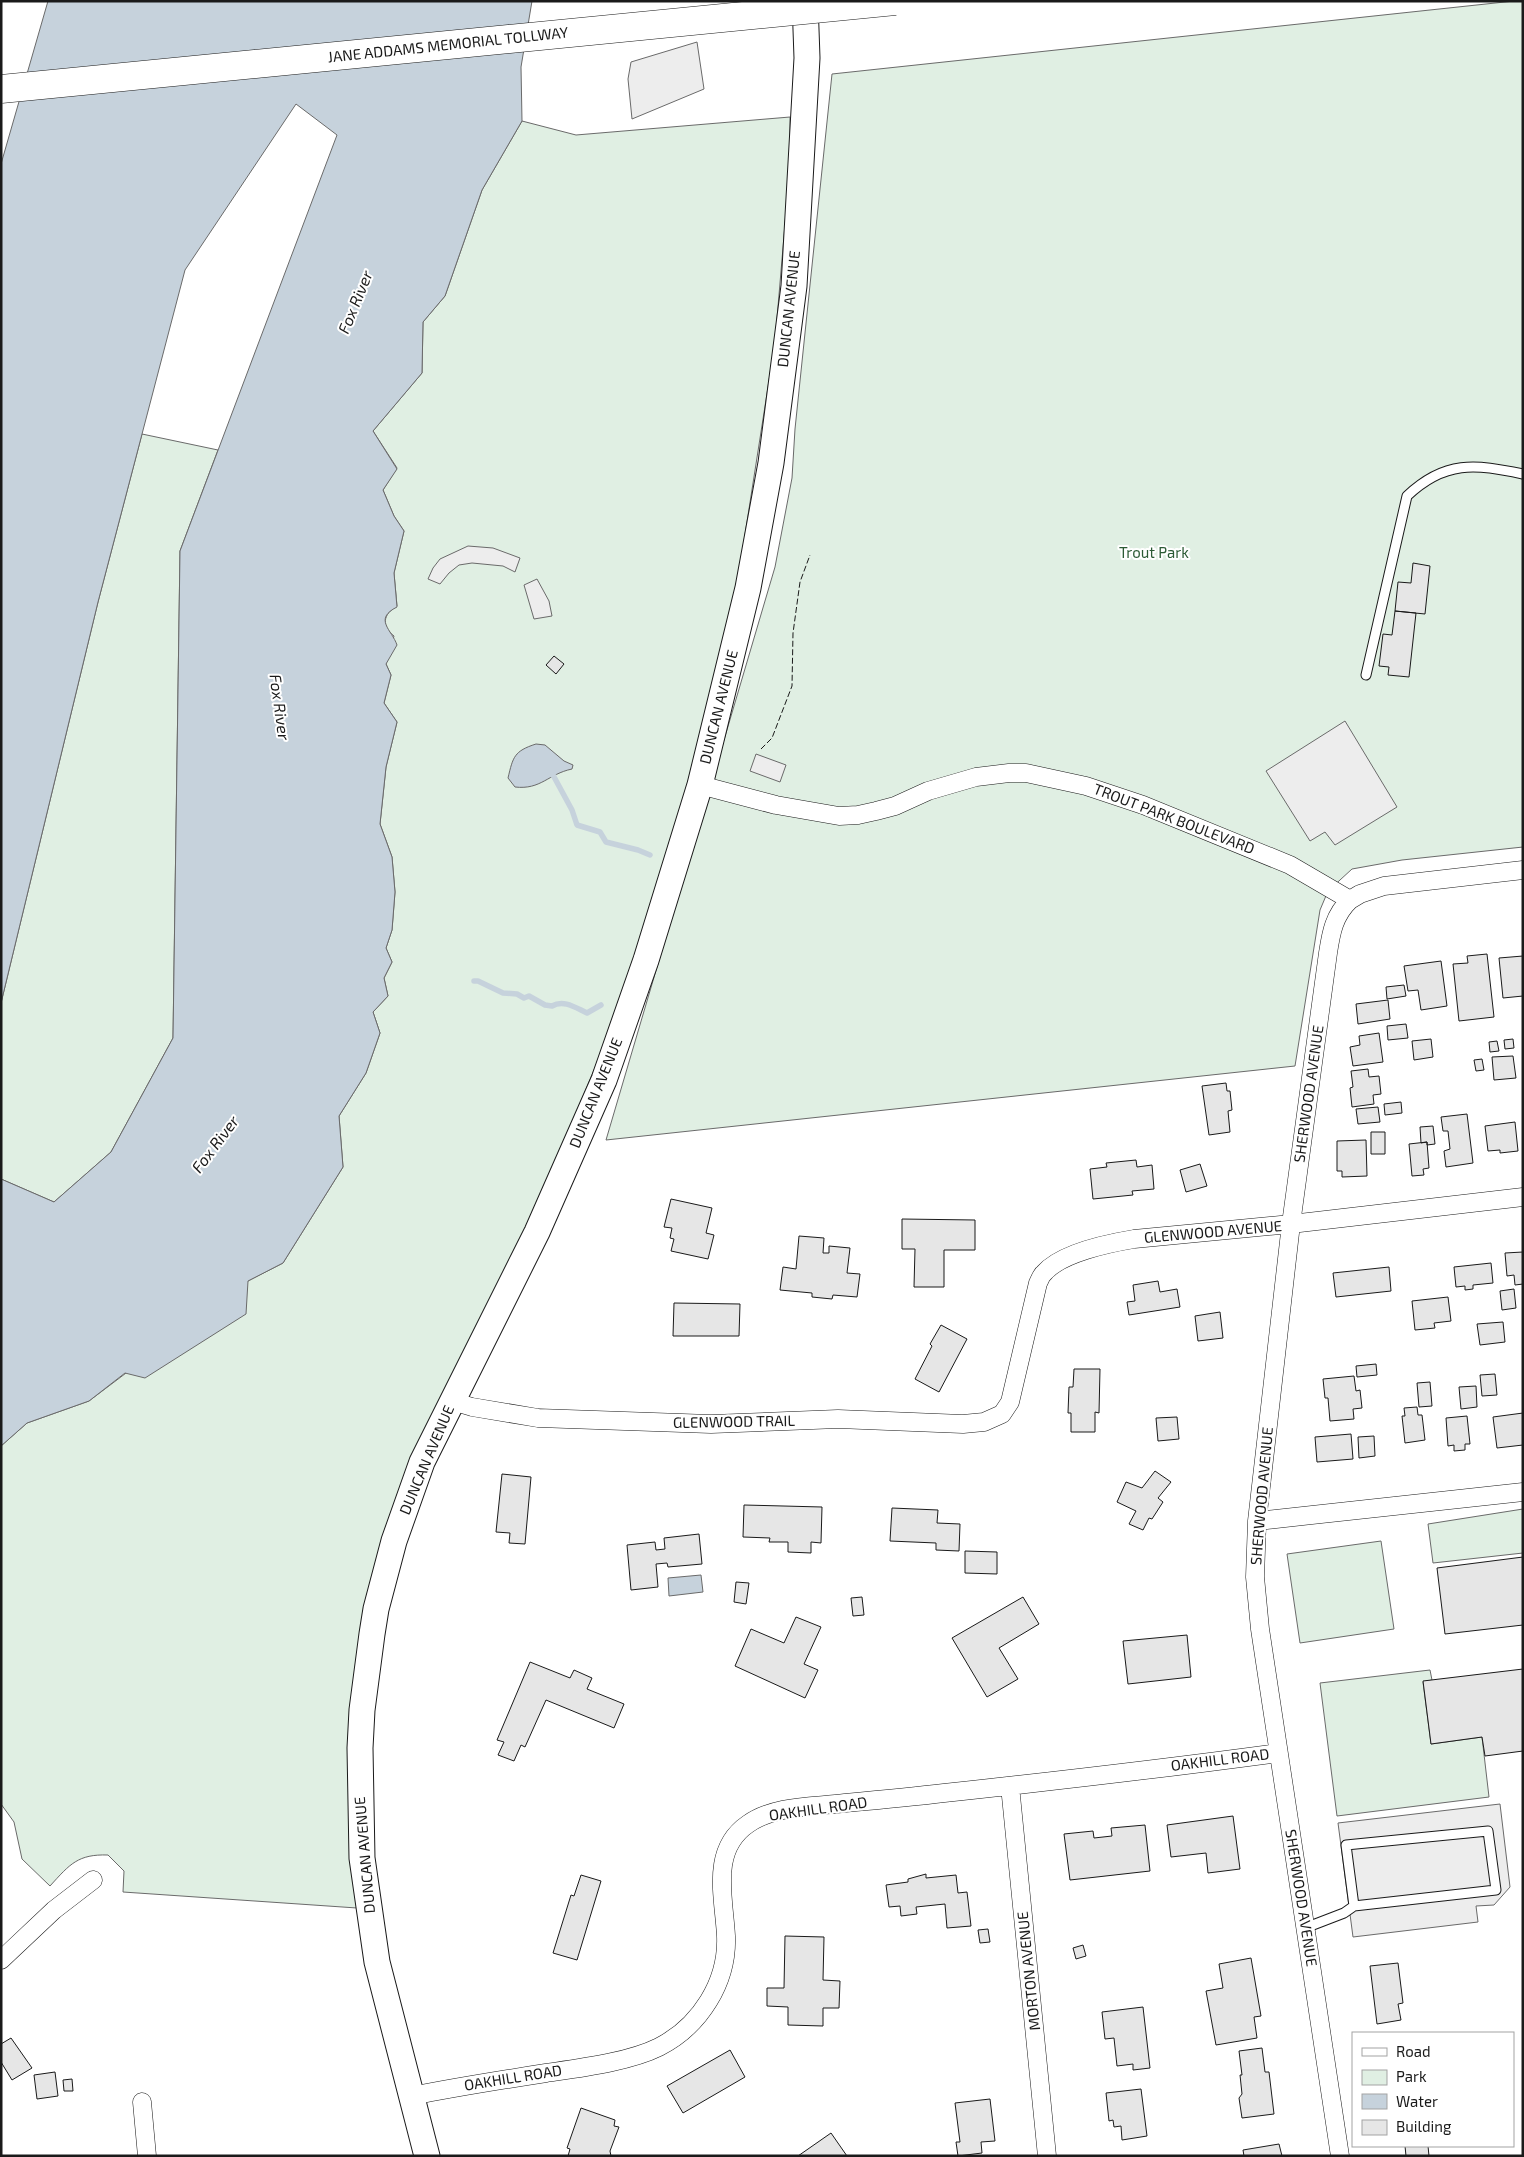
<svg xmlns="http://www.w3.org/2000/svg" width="1524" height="2157" font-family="'Exo 2',sans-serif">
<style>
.green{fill:#e0efe3;stroke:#6a6a6a}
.parking{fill:#ededed;stroke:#6a6a6a}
.water{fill:#c6d2dc;stroke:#6a6a6a}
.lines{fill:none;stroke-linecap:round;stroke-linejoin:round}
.stream{stroke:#c6d2dc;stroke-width:5.5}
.building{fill:#e6e6e6;stroke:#1a1a1a}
.lane-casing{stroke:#1a1a1a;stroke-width:11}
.street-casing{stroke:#1a1a1a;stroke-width:19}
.secondary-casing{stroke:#1a1a1a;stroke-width:27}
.lane{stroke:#fff;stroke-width:9}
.street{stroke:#fff;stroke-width:18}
.secondary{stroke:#fff;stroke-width:25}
.highway-bridge-casing{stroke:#1a1a1a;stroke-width:29;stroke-linecap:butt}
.highway-bridge{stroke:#fff;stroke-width:28}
.fence{stroke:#1a1a1a;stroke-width:1;stroke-dasharray:6 2.5;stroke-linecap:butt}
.labels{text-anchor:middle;stroke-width:4;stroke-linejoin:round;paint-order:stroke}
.street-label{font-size:15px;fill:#1a1a1a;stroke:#fff}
.park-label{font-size:15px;fill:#2b5a34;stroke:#fff}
.water-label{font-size:16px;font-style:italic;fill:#1a1a1a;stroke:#fff}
</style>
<rect width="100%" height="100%" fill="#fff"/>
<path class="green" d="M1514,1H1523V847L1402,860L1352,869L1328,891L1320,910L1295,1066L606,1140L775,567L792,478L795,429L832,74Z
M790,117V165L775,342L744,541L737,583L695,756L667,858L615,1019L532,1220L385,1537L357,1908L123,1892L124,1871L108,1855C78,1854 70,1864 50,1886L22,1859L14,1822L1,1804V1446L27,1423L89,1401L248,1281L283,1263L343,1167L339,1116L366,1073L380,1033L373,1012L388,996L384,978L392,962L386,948L392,930L395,892L392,857L380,824L386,767L397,722L384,703L391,675L386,664L394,636C381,626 383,614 397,606L394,573L404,531L394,516L383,490L397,468L373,431L422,373L423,322L445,296L482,190L522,121L576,135Z
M142,434L218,450L180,551L173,1038L111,1152L54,1202L1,1179V1003L98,602Z
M1523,1509V1553L1433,1563L1428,1524Z
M1381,1541L1394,1629L1300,1643L1287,1554Z
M1430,1670L1432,1680L1423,1682L1431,1744L1482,1737L1489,1797L1337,1816L1320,1683Z"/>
<path class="parking" d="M697,42L704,89L632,119L628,79L631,62Z
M468,546L493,548L520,558L515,572L503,566L472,563L459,565L449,573L440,584L428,579L433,568L440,559Z
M537,579L549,601L552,616L534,619L524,585Z
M1345,721L1397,807L1335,845L1325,832L1310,841L1266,771Z
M756,754L786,765L780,782L750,771Z
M1500,1804L1510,1887L1494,1905L1476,1906L1478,1922L1353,1937L1338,1823Z"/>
<path class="water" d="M48,1H532L521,67L522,121L482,190L445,296L423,322L422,373L373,431L397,469L383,490L394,516L404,531L394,573L397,607C373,619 392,630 397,645L386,664L391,675L384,703L397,722L386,767L380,824L392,857L395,892L392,930L386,948L392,962L384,978L388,996L373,1012L380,1033L366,1073L339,1116L343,1167L283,1263L248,1281L246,1314L145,1378L125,1373L89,1401L27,1423L1,1446V1179L54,1202L111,1152L173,1038L180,551L337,135L296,104L185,270L98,602L1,1003V164Z
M536,744L545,745L564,761L573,765L572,769C548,774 541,790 515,787L508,778C513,757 514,751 536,744Z
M701,1575L703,1592L669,1596L668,1578Z"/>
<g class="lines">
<path class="stream" d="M553,775L572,810L577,825L600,832L606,842L638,850L650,855
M474,981H478L503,993L517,994L524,998L529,996L545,1005L552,1006C564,999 576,1008 587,1013L601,1005"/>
</g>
<path class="building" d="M1413,563L1430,566L1425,614L1395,611L1398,582L1411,583Z
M1395,611L1416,613L1409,677L1388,675L1389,667L1379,666L1383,634L1392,635Z
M554,656L564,664L556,674L546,665Z
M1487,954L1494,1017L1459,1021L1453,964L1468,963L1467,956Z
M1523,956V996L1503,998L1499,958Z
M1441,961L1447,1006L1421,1010L1418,990L1408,991L1404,966Z
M1404,985L1406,996L1387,999L1386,987Z
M1388,1000L1390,1019L1358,1024L1356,1004Z
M1406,1024L1408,1038L1388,1040L1387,1026Z
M1379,1033L1383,1062L1353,1066L1350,1047L1360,1045L1359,1036Z
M1431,1039L1433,1057L1414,1060L1412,1041Z
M1513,1039L1514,1048L1505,1049L1504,1040Z
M1497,1041L1499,1051L1490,1052L1489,1042Z
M1513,1056L1516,1078L1494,1080L1492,1057Z
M1482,1059L1484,1070L1476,1071L1474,1060Z
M1368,1069L1369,1077L1379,1076L1381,1094L1373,1095L1374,1104L1352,1107L1350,1088L1353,1087L1351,1071Z
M1226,1083L1227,1091H1230L1232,1110L1228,1111L1230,1132L1209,1135L1202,1086Z
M1401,1102L1402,1113L1385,1115L1384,1104Z
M1378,1107L1380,1122L1358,1124L1356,1109Z
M1467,1114L1473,1163L1446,1167L1444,1151L1450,1149L1448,1131H1443L1441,1117Z
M1515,1122L1518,1151L1500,1153V1150L1488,1151L1485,1126Z
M1433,1126L1435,1144L1427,1145V1142L1421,1143L1420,1127Z
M1371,1132H1385V1154H1371Z
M1366,1140L1367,1176L1342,1177V1171H1337V1141Z
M1427,1142L1429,1168L1423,1169L1424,1175L1412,1176L1409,1144Z
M1136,1160L1137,1167L1152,1165L1154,1189L1132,1191L1133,1195L1093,1199L1090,1169L1107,1167L1106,1163Z
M1200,1164L1207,1186L1186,1192L1180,1170Z
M671,1199L712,1208L706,1233L714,1235L708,1259L671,1251L674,1239L670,1238L672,1228L664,1227Z
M902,1219L975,1220V1250H944V1287H914L915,1249H902Z
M799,1236L824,1238L823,1253H829V1246L850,1248L847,1273L860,1274L857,1297L833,1295L832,1299L812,1297V1293L780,1290L783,1267L796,1269Z
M1523,1252V1284L1515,1285L1514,1275L1507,1276L1505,1253Z
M1491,1263L1493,1283L1473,1285V1289L1465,1290V1286L1456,1287L1454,1267Z
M1389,1267L1391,1291L1336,1297L1333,1273Z
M1158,1281L1160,1292L1177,1289L1180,1307L1129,1315L1127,1302L1135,1301L1133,1285Z
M1514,1289L1516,1308L1502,1310L1500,1291Z
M1448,1297L1451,1321L1434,1323L1435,1328L1415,1330L1412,1301Z
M674,1303L740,1304L739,1336H673Z
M1220,1312L1223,1338L1198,1341L1195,1316Z
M1503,1322L1505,1342L1480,1345L1477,1324Z
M941,1325L967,1339L939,1392L915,1379L932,1346L930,1344Z
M1376,1364L1377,1375L1357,1377L1356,1366Z
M1074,1369H1100L1099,1413L1095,1412V1432H1071V1413H1068L1069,1387H1073Z
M1495,1374L1497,1395L1482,1396L1480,1375Z
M1354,1376L1356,1391L1360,1390L1362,1408L1353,1409L1354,1419L1330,1421L1328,1398H1325L1323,1379Z
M1430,1382L1432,1406L1419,1407L1417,1383Z
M1476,1386L1477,1407L1461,1409L1459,1387Z
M1417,1407L1418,1415H1422L1425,1440L1405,1443L1402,1416H1405L1404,1408Z
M1523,1413V1445L1497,1448L1493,1417Z
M1467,1416L1470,1444H1465V1450L1454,1451V1445L1448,1446L1446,1418Z
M1177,1417L1179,1439L1158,1441L1156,1418Z
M1351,1434L1353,1459L1317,1462L1315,1437Z
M1374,1436L1375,1456L1359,1458L1358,1437Z
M1155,1471L1171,1482L1158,1498L1163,1502L1152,1519L1149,1518L1143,1530L1129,1524L1136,1511L1117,1502L1126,1482L1142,1488Z
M502,1474L531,1477L525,1544L509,1543L510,1533L496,1532Z
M744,1505L822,1507L821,1543L811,1542V1553L788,1552V1542H769L770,1538L743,1537Z
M892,1508L938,1510L937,1523L960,1524L959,1551L936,1550V1543L890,1541Z
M699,1534L702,1564L668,1567L667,1563L656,1564L658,1587L631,1590L627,1545L655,1542L656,1550L665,1549L664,1538Z
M965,1551L997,1552V1574L965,1573Z
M1523,1557V1625L1445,1634L1437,1568Z
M736,1582L749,1583L746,1604L734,1602Z
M862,1597L864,1615L853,1616L851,1598Z
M1023,1597L1039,1624L999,1648L1018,1679L987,1697L952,1638Z
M796,1617L821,1627L804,1664L818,1670L805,1698L735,1666L751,1629L784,1643Z
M1187,1635L1191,1677L1128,1684L1123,1641Z
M530,1662L570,1678L574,1670L592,1678L587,1689L624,1704L614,1728L546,1700L525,1747L521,1745L514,1761L498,1755L504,1742L497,1740Z
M1523,1669V1751L1485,1756L1482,1737L1431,1744L1423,1681Z
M1233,1816L1240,1869L1208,1873L1206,1853L1171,1857L1167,1825Z
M1145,1825L1150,1871L1070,1880L1064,1834L1093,1831L1094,1838L1112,1836L1111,1828Z
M926,1874V1878L956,1875L958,1893L967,1892L971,1926L947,1928L945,1904L916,1907L917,1914L901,1916L900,1906L889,1907L886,1885L908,1882V1879Z
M581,1875L601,1881L577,1960L553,1953L571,1895L574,1896Z
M988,1929L990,1942L980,1943L978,1930Z
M785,1936L824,1937L823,1980L840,1981L839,2008H823V2026L788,2025V2007L767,2006V1988H784Z
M1083,1945L1086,1956L1076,1959L1073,1948Z
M1251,1958L1261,2016L1254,2017L1257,2038L1216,2045L1206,1991L1223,1988L1219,1964Z
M1398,1963L1403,2003L1398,2004L1401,2020L1377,2024L1370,1966Z
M1143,2007L1150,2068L1133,2070V2064L1117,2066L1114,2038L1105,2039L1102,2012Z
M11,2038L32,2068L12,2080L1,2062V2044Z
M1262,2048L1265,2072H1269L1274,2114L1242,2118L1239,2098L1242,2094L1240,2075H1242L1239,2051Z
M730,2050L745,2077L683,2113L667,2086Z
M55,2072L58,2096L37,2099L34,2075Z
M72,2079L73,2091H64L63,2080Z
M1141,2089L1147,2136L1122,2140L1121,2126L1114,2127L1113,2120L1109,2121L1106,2093Z
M990,2099L995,2141L981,2142L982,2153L958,2156L956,2142H960L955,2103Z
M581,2108L615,2120L614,2126L619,2127L610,2151L611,2156H568L570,2149L567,2148Z
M831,2133L847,2156H798Z
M1279,2144L1282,2156H1244L1243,2150Z
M1405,2146H1428L1429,2156H1406Z"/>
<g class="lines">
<defs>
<path id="lane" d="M1366,675L1407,496C1445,460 1475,464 1523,474
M1305,1928L1344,1913L1354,1906L1496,1890L1488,1831L1346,1845L1354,1906"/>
<path id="street" d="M700,785L776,805L839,816L858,815L876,811L895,806L928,791L976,777L1009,773H1026L1086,786L1143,805L1290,865L1350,900L1360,894L1384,886L1523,870
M452,1401L472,1407L538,1418L711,1424L838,1419L963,1424L984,1422L1002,1414L1010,1402L1038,1283C1040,1280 1041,1275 1044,1273C1061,1253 1110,1243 1134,1239L1291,1224L1523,1197
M1257,1521L1523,1492
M1010,1786L1047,2156
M1,1960L54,1910L93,1880
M412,2096C456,2087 501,2080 546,2073C580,2068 629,2062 659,2047C700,2026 728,1982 726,1936C724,1897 710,1850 748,1824C775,1805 813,1807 845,1803C878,1800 911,1797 944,1793C1055,1781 1167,1768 1278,1753
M142,2102L147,2156
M1340,2156L1260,1629L1255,1577L1257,1521L1291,1224L1328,953C1331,933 1334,915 1350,900"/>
<path id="secondary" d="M427,2156L377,1962L362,1858L360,1748L362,1710L372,1634L376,1609L394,1541L422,1462L537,1232L604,1080L646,960L700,785L748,588L771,463L794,286L807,58L805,1"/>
</defs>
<use href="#lane" class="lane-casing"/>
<use href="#street" class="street-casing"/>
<use href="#secondary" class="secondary-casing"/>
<use href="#lane" class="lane"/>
<use href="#street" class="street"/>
<use href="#secondary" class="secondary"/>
<defs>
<path id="highway-bridge" d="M1,89L895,1"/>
</defs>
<use href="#highway-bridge" class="highway-bridge-casing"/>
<use href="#highway-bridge" class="highway-bridge"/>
<path class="fence" d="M761,749L772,738L792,686L793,633L800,582L810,555"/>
</g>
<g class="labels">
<g class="street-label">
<text transform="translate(448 45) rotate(-6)" y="5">JANE ADDAMS MEMORIAL TOLLWAY</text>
<text transform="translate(789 309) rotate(-84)" y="5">DUNCAN AVENUE</text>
<text transform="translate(719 707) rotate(-76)" y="5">DUNCAN AVENUE</text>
<text transform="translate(1174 819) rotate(21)" y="5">TROUT PARK BOULEVARD</text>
<text transform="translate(596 1093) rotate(-68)" y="5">DUNCAN AVENUE</text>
<text transform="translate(1309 1094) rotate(-82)" y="5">SHERWOOD AVENUE</text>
<text transform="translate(1213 1232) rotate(-5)" y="5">GLENWOOD AVENUE</text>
<text transform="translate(734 1422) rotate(-1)" y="5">GLENWOOD TRAIL</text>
<text transform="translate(427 1460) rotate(-67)" y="5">DUNCAN AVENUE</text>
<text transform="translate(1262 1496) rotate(-85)" y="5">SHERWOOD AVENUE</text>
<text transform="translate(1220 1760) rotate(-7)" y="5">OAKHILL ROAD</text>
<text transform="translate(818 1809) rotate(-8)" y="5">OAKHILL ROAD</text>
<text transform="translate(365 1855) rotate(-95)" y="5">DUNCAN AVENUE</text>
<text transform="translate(1301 1898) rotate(81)" y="5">SHERWOOD AVENUE</text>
<text transform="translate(1029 1971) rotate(-96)" y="5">MORTON AVENUE</text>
<text transform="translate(513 2078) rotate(-9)" y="5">OAKHILL ROAD</text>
</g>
<g class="park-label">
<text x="1154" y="558">Trout Park</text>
</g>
<g class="water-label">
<text transform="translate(355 302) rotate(-68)" y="6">Fox River</text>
<text transform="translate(280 707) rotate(82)" y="6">Fox River</text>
<text transform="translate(215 1144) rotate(-53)" y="6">Fox River</text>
</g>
</g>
<rect width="1524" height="2157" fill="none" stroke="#1a1a1a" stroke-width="5"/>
<rect x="1352" y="2032" width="162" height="115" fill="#ffffff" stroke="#a3a3a3"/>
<rect x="1362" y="2048" width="25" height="8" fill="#ffffff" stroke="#a3a3a3"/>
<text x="1396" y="2057" font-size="15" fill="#1a1a1a">Road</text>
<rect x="1362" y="2070" width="25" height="15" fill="#e0efe3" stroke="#a3a3a3"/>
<text x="1396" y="2082" font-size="15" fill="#1a1a1a">Park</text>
<rect x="1362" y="2094" width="25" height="15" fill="#c6d2dc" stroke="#a3a3a3"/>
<text x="1396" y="2107" font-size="15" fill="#1a1a1a">Water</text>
<rect x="1362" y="2120" width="25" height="15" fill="#e6e6e6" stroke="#a3a3a3"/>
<text x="1396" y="2132" font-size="15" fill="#1a1a1a">Building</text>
</svg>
